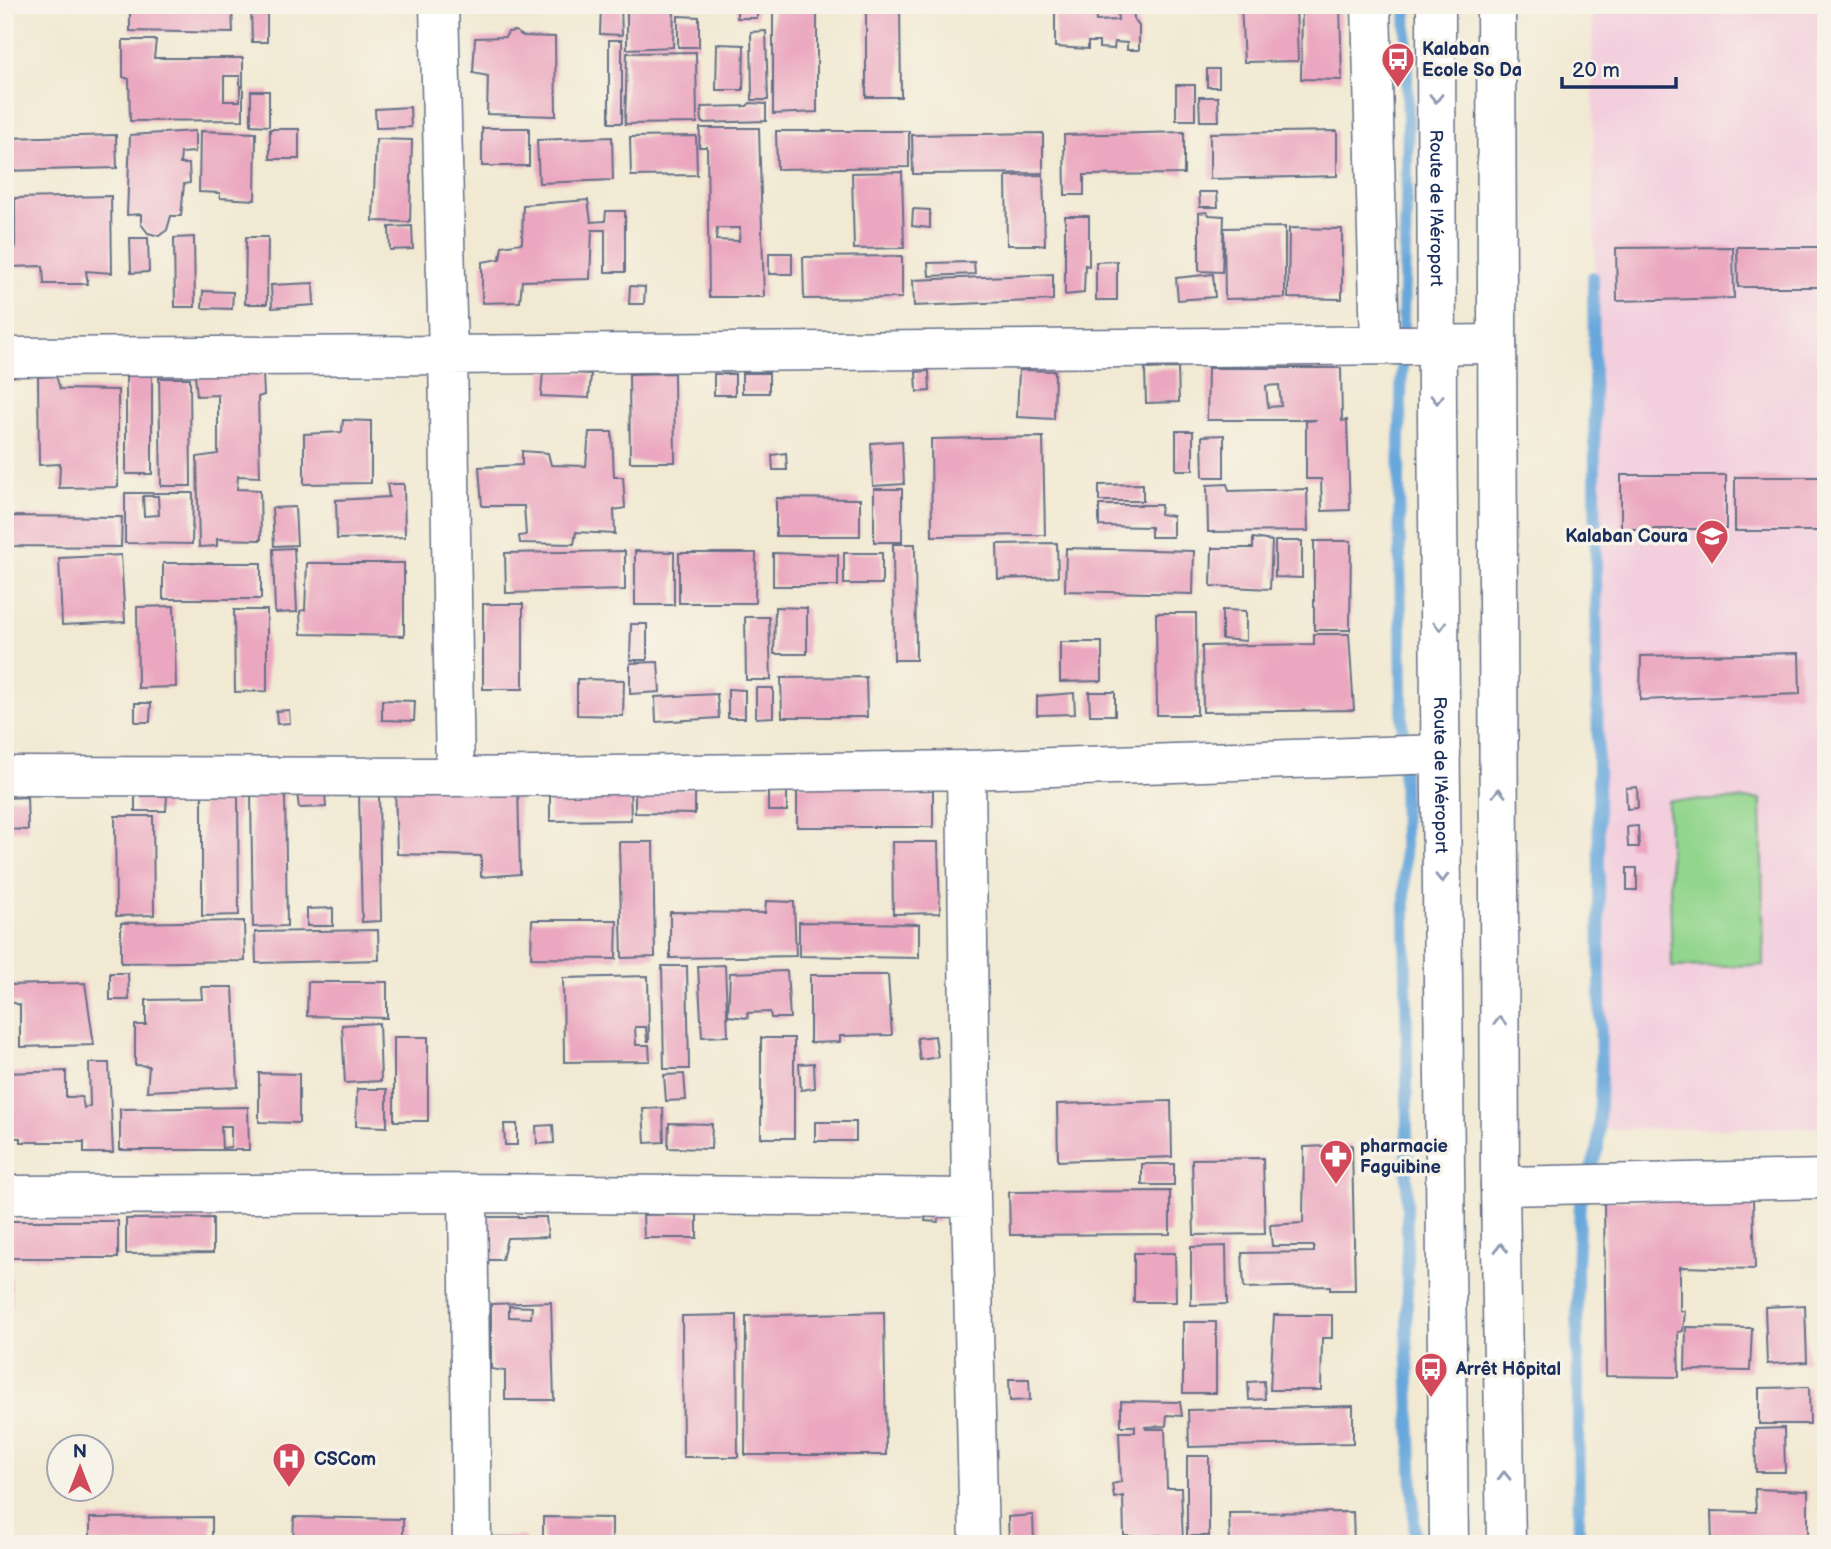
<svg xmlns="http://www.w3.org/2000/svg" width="1831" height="1549" font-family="'Balsamiq Sans',sans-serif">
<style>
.built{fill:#f3cfde}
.green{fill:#92d58d;stroke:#568276;stroke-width:2}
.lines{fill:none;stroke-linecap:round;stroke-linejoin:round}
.stream{stroke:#68a7db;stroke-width:12}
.building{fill:#eba7c0;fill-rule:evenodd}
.minor-casing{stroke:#667087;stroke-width:41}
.highway-casing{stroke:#667087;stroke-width:41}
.minor{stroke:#fff;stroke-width:38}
.highway{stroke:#fff;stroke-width:38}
.oneway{stroke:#8d97ae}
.labels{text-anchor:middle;stroke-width:7;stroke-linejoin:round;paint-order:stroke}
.poi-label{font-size:18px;font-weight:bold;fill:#1b2f5e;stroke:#f7f3e8;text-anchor:start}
.street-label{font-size:18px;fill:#1b2f5e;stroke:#f7f3e8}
</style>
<rect width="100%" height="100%" fill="#f7f3e8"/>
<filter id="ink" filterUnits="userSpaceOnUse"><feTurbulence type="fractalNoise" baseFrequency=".0143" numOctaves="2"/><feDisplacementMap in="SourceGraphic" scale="14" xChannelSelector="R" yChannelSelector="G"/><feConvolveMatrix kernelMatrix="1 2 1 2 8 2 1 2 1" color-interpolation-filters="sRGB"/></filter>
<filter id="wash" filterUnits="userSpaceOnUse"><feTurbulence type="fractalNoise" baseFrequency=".00686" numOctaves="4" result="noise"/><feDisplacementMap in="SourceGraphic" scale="28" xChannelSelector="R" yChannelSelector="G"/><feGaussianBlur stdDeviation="1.57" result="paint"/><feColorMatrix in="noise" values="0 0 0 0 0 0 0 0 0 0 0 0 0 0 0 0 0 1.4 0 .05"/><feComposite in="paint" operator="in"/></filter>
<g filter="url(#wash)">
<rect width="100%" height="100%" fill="#f1e9d2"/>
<path class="built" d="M1592,5H1826V1127L1604,1129Z"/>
<path class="green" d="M1761,799L1764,965L1672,967L1668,801Z"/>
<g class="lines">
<path class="stream" d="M1406,5L1408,126L1399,479L1407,1054V1332L1415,1544
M1579,1544L1577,1269L1580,1202L1598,1148L1601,1076L1593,277"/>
</g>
<g id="blocks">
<path class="building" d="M130,5H232L233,33L130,31Z
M601,5H621L622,35L600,34Z
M627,5H674L673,47L627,49Z
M737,5H757V18H737Z
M773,5H817V112L773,114Z
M866,5H900L901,97H866Z
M1055,5H1095L1096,21L1118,20L1117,5H1133L1134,19L1139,26V50H1127V43L1115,42L1114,49L1099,48V42H1088V49L1055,47Z
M1241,5H1296L1298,61L1244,62Z
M1302,5H1340L1342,80L1301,79Z
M251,7H267V42H252Z
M678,16L699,17V47H678Z
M515,31L523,36L555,37L556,116L487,114L488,76L473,73L475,38L505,37L508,32Z
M766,31L768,100H752L751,32Z
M123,40H156L154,58H243V120L130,121L129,79L123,77ZM224,76H240V101H224Z
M609,40H622V123H609Z
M717,44L744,45L743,90H716Z
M696,52L697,123L625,124L627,53Z
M1207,69H1219V87H1207Z
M1176,85H1195V120H1176Z
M251,91H269V126L251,125Z
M1199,97H1218L1219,121H1200Z
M750,103L766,104V121L702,123L701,107L747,106Z
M410,107L411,127L376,128L375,109Z
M482,128H529V166H482Z
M700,128H759L764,297H709L707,147H699ZM717,228H740L739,241L716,240Z
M270,129H299V159H270Z
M195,131V152L181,153L180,164H189L190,183L184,184L181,216H171L167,230L159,236L148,233L141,224V214L127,215L130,135Z
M200,131L256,133L255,200L220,198V193L199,192Z
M776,131H909V167L777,169Z
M1337,131V176L1210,179V133Z
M1184,132V174L1084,175V195H1065L1064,135Z
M1043,133V173L913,174L912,135Z
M116,135L117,168L5,171V138Z
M696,136L697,175L631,176L630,137Z
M612,137L613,180L539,183L537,140Z
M376,139L412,140L410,222L373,221Z
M902,172L904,248L854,249L852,173Z
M1043,175L1045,245H1007L1006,176Z
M1199,192H1217L1218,207H1200Z
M111,196L112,273L86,271L88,284H44L43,266L9,267L8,308H5V250L15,249V198Z
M588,200L591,222L605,221L606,211H625V272H605V230H592L590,279L522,281L520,302L482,303V262L500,259L502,246L522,243L523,205Z
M913,209L930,210V228L912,226Z
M1207,212L1209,215L1224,216L1222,272L1199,271V213Z
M1065,216H1089V266L1085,265L1084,293L1065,295Z
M412,226L413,249L390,250L389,227Z
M1285,227V298L1225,299L1224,228Z
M1289,228L1342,229V299L1288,298Z
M194,237L195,307H175L174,238Z
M246,237H268L267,304H245Z
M130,238H148L149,272L131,273Z
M1733,247L1734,298L1617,301L1616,248Z
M1737,247H1826V287H1738Z
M769,253H792V274H769Z
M902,256V298L804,299L803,257Z
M1117,261V300H1096V262Z
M974,262L975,274L929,276L928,263Z
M1053,274V300L914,306L913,280Z
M1213,274L1215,297L1178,300L1176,278Z
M313,283L314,305L272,308L271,285Z
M630,286L645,287L644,304H629Z
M203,291L233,292L232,309L202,308Z
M1178,368L1179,402L1146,403L1145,369Z
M1208,368H1341L1342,421L1347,420L1350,510L1322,511L1321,479H1306V421L1317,420H1207ZM1279,385L1281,406L1268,407L1266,386Z
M1019,370L1055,371L1054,419L1017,417Z
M543,371L591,374L589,398L541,396Z
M929,371L930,391L917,392L916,372Z
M674,373L675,462H630L629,374Z
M742,373H769V393H742Z
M263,374L264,395L258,397L260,477L238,476L237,489L260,490L261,540L217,539V546L199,547L197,457L218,454V395L197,396L195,375Z
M714,374H735V395H714Z
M56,376L60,389L118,390V487L59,488L60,464L39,465L38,377Z
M126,376H152V474H126Z
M159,378H190L191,486H161Z
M343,420L371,421V483L304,484V434L342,432Z
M1176,431H1193V470H1176Z
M589,432H612L614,477H623L625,508L614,510L615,534L576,532L574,544L520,543L519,536L526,535L524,506H482L479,467L522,465V451L548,453L551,465L586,466Z
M1224,435V477H1203L1202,436Z
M1043,437L1045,535L932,536L931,439Z
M902,441L904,484L873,486L871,443Z
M786,453L787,470H773L772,455Z
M5,462H10L8,509H5Z
M1621,475H1726V529H1621Z
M1735,477H1826V531H1735Z
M387,484H404L405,537L337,539L336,500L389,497Z
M1143,484V501H1099V485Z
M1227,484L1229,491L1307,489L1308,531L1208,532L1207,485Z
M874,489H902V542H874Z
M125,493H193L192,544L125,543ZM143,496H158L159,515L144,516Z
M776,498L860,499V536H776Z
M1099,505H1161L1160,514L1173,516V537H1151V527L1099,526Z
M295,507L297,545L274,546L272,508Z
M5,516L122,517L121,547L5,546Z
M1253,538L1272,541L1270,589L1211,586L1212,548H1253Z
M1275,541H1302V578L1275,577Z
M1314,541H1351L1350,630H1314Z
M1057,543L1058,577L998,579L997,544Z
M893,544H915L916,660H894Z
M294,548L297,612L275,613L273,549Z
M1066,548L1194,551L1193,594L1065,591Z
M625,551V590L506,593L505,553Z
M635,551L674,552V605H635Z
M679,553H756L755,603H679Z
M773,553L838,555V586H773Z
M844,553H882V584H844Z
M121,555L125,622L62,625L59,558Z
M163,563H261V599H163Z
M307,563H404V636L301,634L300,611L305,610Z
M483,604H523V689H483Z
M174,606L176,687L138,688L137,607Z
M775,607L807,608V654H774Z
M234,610H267V691L235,692Z
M1222,610L1246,611V641L1222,639Z
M1156,613H1196L1197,715H1157Z
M745,617H769L771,680H746Z
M631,624H647V660H630Z
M1314,634H1349L1354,710L1203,712L1202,646L1314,644Z
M1060,642H1102V681L1060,682Z
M1799,653L1800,694L1640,700L1641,656Z
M658,662L660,692L630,694V663Z
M866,677L867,717H782L781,678Z
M577,679L624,680L623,716L577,715Z
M756,688H773V717L756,718Z
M728,689L745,690V718H728Z
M1089,692H1115V715H1090Z
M1074,693L1075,714L1037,715V696Z
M717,694L719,718L656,722L655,697Z
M382,700L415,701L414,721L382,720Z
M135,703H151L150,722H135Z
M289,710L290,723L277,724L276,711Z
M518,784L520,874L481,877V856L397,854L395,787Z
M787,785V811H768V786Z
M797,785H933V827H797Z
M1637,787L1638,808L1627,809L1626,788Z
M630,788L631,820L550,821V789Z
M635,789H695V814L635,813Z
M325,792L326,807L299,808L297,793Z
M379,793L381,921L362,922L359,794Z
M202,794H238L239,915L202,916Z
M251,794H285L287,926L253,927Z
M135,796H167L166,811H135Z
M27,797L28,830L5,829V798Z
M115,816H153L154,915L116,916Z
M1638,826L1639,847H1628L1627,827Z
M619,842H653L655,957L622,958Z
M892,842H938L940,913L893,914Z
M1627,868H1637V890H1627Z
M766,901L794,902L796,956L670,958V912L765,913Z
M333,908V926H307V909Z
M532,920H617L616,959L531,958Z
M244,921L245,961L121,963V923Z
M799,922L919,924V958L799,956Z
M378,930L379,960L256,963L255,932Z
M725,965L728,1036L702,1037L698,966Z
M662,966H687L689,1069H664Z
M787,971L790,1018H771L770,1012L747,1013L748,1018L728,1016L730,973Z
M110,973H128L129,1000H110Z
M810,975H888L892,1035L840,1036V1042L810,1043Z
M648,976L649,1041H647L646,1027H635L636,1045H649L650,1061L564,1062L563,978Z
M308,982H387V1018L307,1016Z
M85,983L94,1045L20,1047V1005L6,1000L7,985Z
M201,987H233L238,1087L147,1091L149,1066L135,1065V1025H146V1000L202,999Z
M379,1023L381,1081L345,1083L342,1025Z
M935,1036L938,1057L920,1060L917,1038Z
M394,1037H428V1121H394Z
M761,1038H794V1138H761Z
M89,1063H109L113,1153H84V1142H21V1138H5V1073L66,1071V1097H82L84,1108L90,1106Z
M814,1063L815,1088L801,1090L799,1064Z
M259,1073L299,1074V1123L259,1122Z
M684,1074L686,1100L666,1101L664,1075Z
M357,1089H387V1127L356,1126Z
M1171,1101L1172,1157L1058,1161L1057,1104Z
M248,1107L249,1150H223L222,1148L231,1147V1126H221L222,1150H120V1109Z
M663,1108L664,1142L645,1143L643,1109Z
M815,1122H856V1141H815Z
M669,1123L712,1124L711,1149L668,1148Z
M504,1124H517V1145H505Z
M553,1125L554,1143L537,1144L536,1126Z
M1352,1145L1355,1290H1330V1286L1244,1288L1242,1253L1314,1252V1246H1272L1270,1225L1303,1223L1304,1147Z
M1263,1158L1265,1234L1194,1235L1192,1159Z
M1142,1164H1174V1185H1142Z
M1170,1191V1234L1010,1235L1009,1192Z
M1753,1199L1755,1269L1680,1267V1310L1685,1312L1683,1331L1678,1332L1679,1377L1606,1376L1604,1201Z
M927,1210L940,1212L938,1222L925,1221Z
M697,1214V1238H644L643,1215Z
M484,1217H546L548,1237L507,1238L502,1260H482Z
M213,1218V1253L126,1254V1219Z
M5,1221H118V1258H5Z
M1226,1246L1227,1304L1191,1305V1247Z
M1134,1253H1175L1176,1302H1134Z
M5,1260H10L12,1307H5Z
M551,1302L554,1400H505V1371L491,1369V1304ZM509,1306L532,1307L531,1318L509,1317Z
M1805,1305L1807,1362L1767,1364L1765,1307Z
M884,1312L886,1455H745L746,1316Z
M737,1315L738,1457H683L682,1316Z
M1274,1315H1332V1338H1322L1321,1390H1270Z
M1183,1322H1216V1393H1183Z
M1686,1327L1752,1328L1750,1371L1685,1370Z
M1009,1379H1029L1030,1400L1010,1401Z
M1264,1381L1265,1399L1249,1400L1248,1382Z
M1809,1387L1810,1424H1759V1388Z
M1121,1401L1180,1402L1182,1416L1167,1415L1166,1426L1145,1427L1146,1429H1165L1167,1488H1181L1183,1544H1165V1536L1156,1535L1148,1541L1138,1540L1132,1536H1124L1123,1496L1114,1498L1112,1484L1121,1482L1119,1432H1135V1426H1121Z
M1353,1406V1443L1189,1447L1188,1410Z
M1784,1428L1785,1472H1756L1755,1429Z
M1187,1456H1209V1536H1187Z
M1755,1489L1808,1491V1544H1712L1711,1511L1756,1512Z
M1353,1512L1354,1544H1230L1229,1513Z
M1033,1515L1034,1544H1009L1008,1517Z
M212,1517V1544H90V1518Z
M294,1517L403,1519V1544H293Z
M543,1517L612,1518V1544H543Z
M487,1537H525V1544H487Z"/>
</g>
</g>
<g filter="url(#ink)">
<use href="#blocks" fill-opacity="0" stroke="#667087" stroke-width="2"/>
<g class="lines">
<defs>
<path id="minor" d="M439,5L448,355L455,777
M1371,5L1380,345
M5,357L448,355L1497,344
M966,770L971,1198L979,1544
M5,776L455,777L966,770L1441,754
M1500,1186L1826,1179
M468,1193L472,1544
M5,1195L468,1193L971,1198"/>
<g id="highway">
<path id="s1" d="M1436,5L1437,419L1449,1544"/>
<path d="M1496,5L1500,1186L1506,1544"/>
</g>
</defs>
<use href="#minor" class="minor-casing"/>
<use href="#highway" class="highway-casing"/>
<use href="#minor" class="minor"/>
<use href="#highway" class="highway"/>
</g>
<defs><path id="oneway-chevron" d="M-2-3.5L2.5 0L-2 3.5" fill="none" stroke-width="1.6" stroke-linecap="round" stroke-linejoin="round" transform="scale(1.75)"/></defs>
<g class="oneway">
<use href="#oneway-chevron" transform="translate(1436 98) rotate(90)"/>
<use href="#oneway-chevron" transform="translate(1437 399) rotate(90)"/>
<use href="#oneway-chevron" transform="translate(1440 626) rotate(89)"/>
<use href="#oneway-chevron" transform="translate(1499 793) rotate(-90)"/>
<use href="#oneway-chevron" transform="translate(1442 878) rotate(89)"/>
<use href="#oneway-chevron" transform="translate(1500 1021) rotate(-90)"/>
<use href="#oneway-chevron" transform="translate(1501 1248) rotate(-91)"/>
<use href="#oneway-chevron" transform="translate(1504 1476) rotate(-91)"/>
</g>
</g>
<defs>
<symbol id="bus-pin" viewBox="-11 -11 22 30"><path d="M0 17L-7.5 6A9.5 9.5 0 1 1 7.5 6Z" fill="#d1495b" stroke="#f7f3e8"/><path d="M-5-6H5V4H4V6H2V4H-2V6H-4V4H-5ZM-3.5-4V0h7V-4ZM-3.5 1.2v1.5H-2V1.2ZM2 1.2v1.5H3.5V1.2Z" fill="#fff"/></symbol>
<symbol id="school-pin" viewBox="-11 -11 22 30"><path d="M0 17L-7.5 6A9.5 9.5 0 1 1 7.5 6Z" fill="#d1495b" stroke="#f7f3e8"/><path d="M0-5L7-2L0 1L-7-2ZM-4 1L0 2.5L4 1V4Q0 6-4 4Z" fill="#fff"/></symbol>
<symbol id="pharmacy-pin" viewBox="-11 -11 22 30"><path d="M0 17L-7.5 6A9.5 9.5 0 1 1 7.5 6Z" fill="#d1495b" stroke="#f7f3e8"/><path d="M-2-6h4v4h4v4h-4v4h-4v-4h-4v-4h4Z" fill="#fff"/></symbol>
<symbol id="hospital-pin" viewBox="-11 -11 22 30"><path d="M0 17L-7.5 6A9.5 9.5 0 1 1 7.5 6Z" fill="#d1495b" stroke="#f7f3e8"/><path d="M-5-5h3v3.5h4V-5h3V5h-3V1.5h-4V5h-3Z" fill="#fff"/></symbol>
</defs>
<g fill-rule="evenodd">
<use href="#bus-pin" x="1379" y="40" width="38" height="52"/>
<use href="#school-pin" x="1693" y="517" width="38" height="52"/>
<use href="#pharmacy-pin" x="1317" y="1137" width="38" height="52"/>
<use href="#bus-pin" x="1412" y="1350" width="38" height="52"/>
<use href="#hospital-pin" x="270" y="1440" width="38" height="52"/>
</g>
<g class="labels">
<g class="poi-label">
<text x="1422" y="55">Kalaban<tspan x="1422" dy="21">Ecole So Da</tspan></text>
<text x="1688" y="542" text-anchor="end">Kalaban Coura</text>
<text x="1360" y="1152">pharmacie<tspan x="1360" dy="21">Faguibine</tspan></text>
<text x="1456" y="1375">Arrêt Hôpital</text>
<text x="314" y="1465">CSCom</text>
</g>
<g class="street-label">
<text dy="6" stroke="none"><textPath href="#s1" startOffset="203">Route de l'Aéroport</textPath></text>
<text dy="6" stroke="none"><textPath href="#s1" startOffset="770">Route de l'Aéroport</textPath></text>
</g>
</g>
<rect width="1831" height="1549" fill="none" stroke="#f7f3e8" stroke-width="28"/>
<g transform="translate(80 1468)"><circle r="33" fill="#f7f3e8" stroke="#9fa5b1" stroke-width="2"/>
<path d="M0-5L12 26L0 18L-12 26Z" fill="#d1495b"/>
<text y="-10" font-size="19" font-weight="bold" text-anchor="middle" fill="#1b2f5e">N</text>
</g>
<path d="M1562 77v10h114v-10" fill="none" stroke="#1b2f5e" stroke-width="3.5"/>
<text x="1572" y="77" font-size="21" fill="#1b2f5e" stroke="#f7f3e8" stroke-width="5" paint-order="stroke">20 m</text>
</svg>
